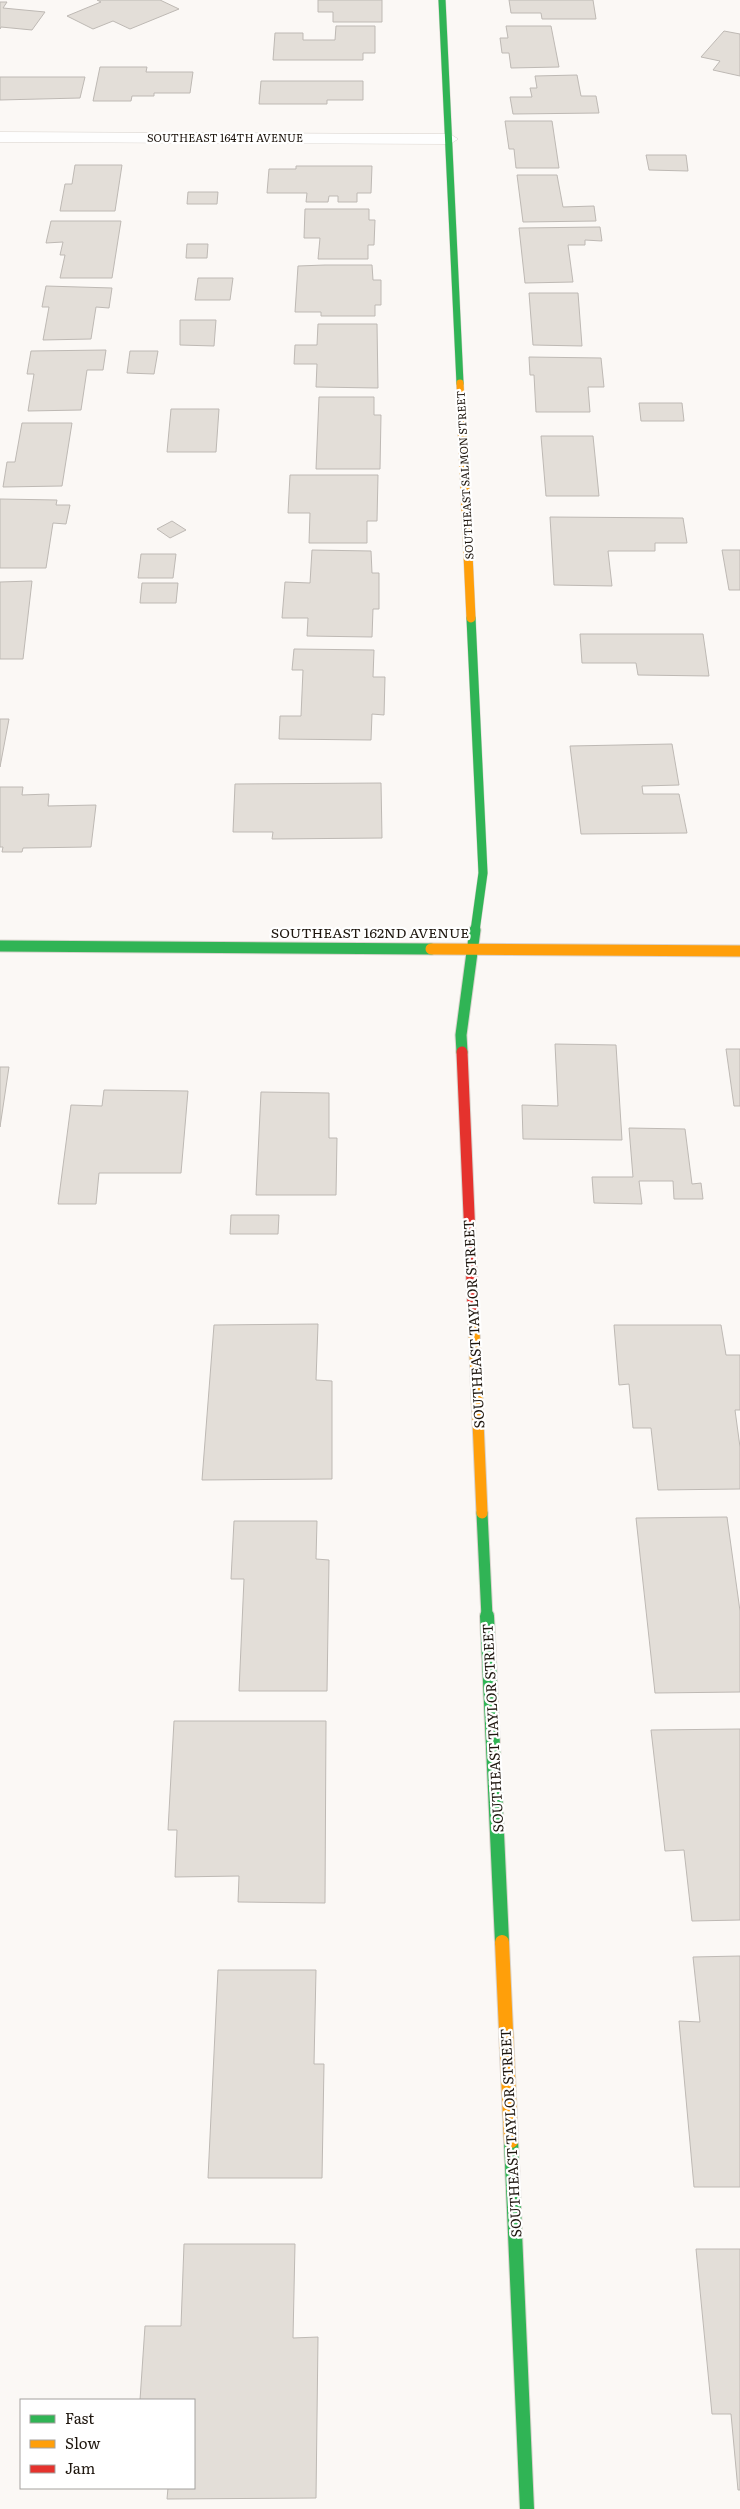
<svg xmlns="http://www.w3.org/2000/svg" width="740" height="2509" font-family="Literata,serif">
<style>
.building{fill:#e3ded8;stroke:#beb9b4}
.lines{fill:none;stroke-linecap:round;stroke-linejoin:round}
.street-casing{stroke:#d9d3cd;stroke-width:1}
.fast-far3-casing{stroke:#d9d3cd;stroke-width:8}
.fast-far2-casing{stroke:#d9d3cd;stroke-width:10}
.fast-far1-casing{stroke:#d9d3cd;stroke-width:13}
.fast-casing{stroke:#d9d3cd;stroke-width:16}
.slow-far3-casing{stroke:#d9d3cd;stroke-width:8}
.slow-far2-casing{stroke:#d9d3cd;stroke-width:10}
.slow-far1-casing{stroke:#d9d3cd;stroke-width:13}
.slow-casing{stroke:#d9d3cd;stroke-width:16}
.jam-casing{stroke:#d9d3cd;stroke-width:13}
.street{fill:#fefefe;fill-rule:evenodd}
.fast-far3{stroke:#30b455;stroke-width:7}
.fast-far2{stroke:#30b455;stroke-width:9}
.fast-far1{stroke:#30b455;stroke-width:11}
.fast{stroke:#30b455;stroke-width:14}
.slow-far3{stroke:#ff9f0a;stroke-width:7}
.slow-far2{stroke:#ff9f0a;stroke-width:9}
.slow-far1{stroke:#ff9f0a;stroke-width:11}
.slow{stroke:#ff9f0a;stroke-width:14}
.jam{stroke:#e5322d;stroke-width:11}
.labels{text-anchor:middle;stroke-width:4.5;stroke-linejoin:round;paint-order:stroke}
.far-street-label{font-size:11px;fill:#1e160e;stroke:#fff}
.street-label{font-size:14px;fill:#1e160e;stroke:#fff}
</style>
<rect width="100%" height="100%" fill="#fbf8f5"/>
<path class="building" d="M97,0H160L179,9L130,29L113,21L93,29L67,16L101,2Z
M318,0H382V22H333V12H318Z
M509,0H593L596,19H542L541,13H511Z
M0,2H7L3,8L45,12L32,30L1,27L0,29Z
M336,26H375V53H363V60H273L275,33H303V40H335Z
M506,26H551L559,67L511,68L509,53H502L500,38H508Z
M724,31L740,34V76L713,70L720,61L701,57Z
M100,67H147L146,72H193L190,93H154V96H132L131,101H93Z
M577,75L581,96H596L599,113L513,114L510,97H532L530,88H537L535,76Z
M0,77H85L80,98L0,100Z
M261,81H363V100H327V104H259Z
M505,121H552L559,168H516L514,149H509Z
M646,155H686L688,171L649,170Z
M75,165H122L115,211H60L65,184H72Z
M296,166H372L371,193H357V202H338V196H329L328,202H306L307,193H267L269,169H296Z
M517,175H557L563,207L594,206L596,221L523,222Z
M188,192H218L217,204H187Z
M305,209H369V220H375L374,245H368V259H318L320,238H304Z
M51,221H121L112,278H60L65,255H60L63,242L46,243Z
M600,227L602,241L585,240V245H568L573,282L525,283L519,228Z
M187,244H208L207,258H186Z
M325,265H372L373,280H381V305H375V316H321V312H295L298,266Z
M198,278H233L230,300H195Z
M46,286L112,288L109,308L96,307L91,339L43,340L49,307H42Z
M529,293H578L582,346L533,345Z
M180,320H216L214,346L180,345Z
M318,324H377L378,388L316,387L317,364H294L295,345H317Z
M106,350L103,370H87L81,410L28,411L34,374H27L31,351Z
M130,351H158L154,374L127,373Z
M529,357L601,358L604,387H588L590,412H536L534,375H530Z
M319,397H374V415H381L380,469H316Z
M639,403H682L684,421H641Z
M171,409H219L216,452H167Z
M22,423H72L62,486L3,487L7,462H15Z
M541,436H593L599,496H546Z
M290,475H378L377,521H367V543H309L310,513H288Z
M0,499L57,500L56,505H70L66,524L53,523L46,568H0Z
M550,517L683,518L687,543H655V551H608L612,586L554,585Z
M172,521L186,530L170,538L157,529Z
M312,550L371,551L372,573H379V609H373L372,637L307,636L308,618H282L285,582L310,583Z
M722,550H740V590H729Z
M141,554H176L173,578H138Z
M32,581L23,659H0V582Z
M142,583H178L176,603H140Z
M580,634H703L709,676L638,675L636,663H582Z
M294,649L374,650L373,677H385L384,715L372,714L371,740L279,739L280,716H301L303,670H292Z
M0,719H9L0,767Z
M672,744L679,785L642,786L643,794H679L687,833L581,834L570,746Z
M381,783L382,838L272,839L273,832H233L235,784Z
M0,787H23L22,795L49,794L48,806L96,805L91,847L23,848L22,852H2L3,847H0Z
M555,1044L616,1045L622,1140L523,1139L522,1105L558,1106Z
M726,1049H740V1106H734Z
M0,1067H9L0,1127Z
M104,1090L188,1091L181,1173H99L96,1204H58L71,1105L102,1106Z
M261,1092L329,1093V1138H337L336,1195H256Z
M629,1128L685,1129L692,1184L701,1183L703,1199H674L673,1181H639L642,1204L594,1203L592,1177H633Z
M231,1215H279L278,1234H230Z
M318,1324L316,1380L332,1381V1479L202,1480L214,1325Z
M614,1325H721L726,1355H740V1410H735L740,1447V1489L658,1490L651,1428H633L629,1384L619,1385Z
M727,1517L740,1611V1692L655,1693L636,1518Z
M234,1521H317L316,1559L329,1560L327,1691H239L244,1579H231Z
M174,1721H326L325,1903L238,1902L239,1876L175,1877L177,1830H168Z
M740,1729V1920L692,1921L684,1850L665,1851L651,1730Z
M740,1956V2187H694L679,2021L700,2022L693,1957Z
M218,1970H316L314,2064H324L322,2178H208Z
M184,2244H295L293,2338L318,2337L316,2498L167,2499L168,2488H194V2400H140L145,2326H181Z
M696,2249H740V2490H738L731,2414H712Z"/>
<g class="lines">
<defs>
<path id="street" d="M0,132L450,134L458,139L450,144L0,142Z"/>
<path id="fast-far3" d="M442,0L460,383"/>
<path id="fast-far2" d="M471,618L483,873L475,931"/>
<path id="fast-far1" d="M0,946L431,949
M462,1052L461,1035L475,930
M482,1513L487,1617"/>
<path id="fast" d="M487,1616L502,1942
M511,2141L527,2509"/>
<path id="slow-far3" d="M460,383L461,405"/>
<path id="slow-far2" d="M461,404L471,618"/>
<path id="slow-far1" d="M431,949L740,951
M473,1307L482,1513"/>
<path id="slow" d="M502,1942L511,2141"/>
<path id="jam" d="M462,1052L473,1307"/>
</defs>
<use href="#street" class="street-casing"/>
<use href="#fast-far3" class="fast-far3-casing"/>
<use href="#fast-far2" class="fast-far2-casing"/>
<use href="#fast-far1" class="fast-far1-casing"/>
<use href="#fast" class="fast-casing"/>
<use href="#slow-far3" class="slow-far3-casing"/>
<use href="#slow-far2" class="slow-far2-casing"/>
<use href="#slow-far1" class="slow-far1-casing"/>
<use href="#slow" class="slow-casing"/>
<use href="#jam" class="jam-casing"/>
<use href="#street" class="street"/>
<use href="#fast-far3" class="fast-far3"/>
<use href="#fast-far2" class="fast-far2"/>
<use href="#fast-far1" class="fast-far1"/>
<use href="#fast" class="fast"/>
<use href="#slow-far3" class="slow-far3"/>
<use href="#slow-far2" class="slow-far2"/>
<use href="#slow-far1" class="slow-far1"/>
<use href="#slow" class="slow"/>
<use href="#jam" class="jam"/>
</g>
<g class="labels">
<g class="far-street-label">
<text x="225" y="142">SOUTHEAST 164TH AVENUE</text>
<text transform="translate(465 475) rotate(-93)" y="4">SOUTHEAST SALMON STREET</text>
</g>
<g class="street-label">
<text x="370" y="938">SOUTHEAST 162ND AVENUE</text>
<text transform="translate(474 1324) rotate(-93)" y="5">SOUTHEAST TAYLOR STREET</text>
<text transform="translate(493 1728) rotate(-93)" y="5">SOUTHEAST TAYLOR STREET</text>
<text transform="translate(511 2133) rotate(-93)" y="5">SOUTHEAST TAYLOR STREET</text>
</g>
</g>
<rect x="20" y="2399" width="175" height="90" fill="#ffffff" stroke="#a5a29f"/>
<rect x="30" y="2415" width="25" height="8" fill="#30b455" stroke="#a5a29f"/>
<text x="65" y="2424" font-size="15" fill="#1e160e">Fast</text>
<rect x="30" y="2440" width="25" height="8" fill="#ff9f0a" stroke="#a5a29f"/>
<text x="65" y="2449" font-size="15" fill="#1e160e">Slow</text>
<rect x="30" y="2465" width="25" height="8" fill="#e5322d" stroke="#a5a29f"/>
<text x="65" y="2474" font-size="15" fill="#1e160e">Jam</text>
</svg>
